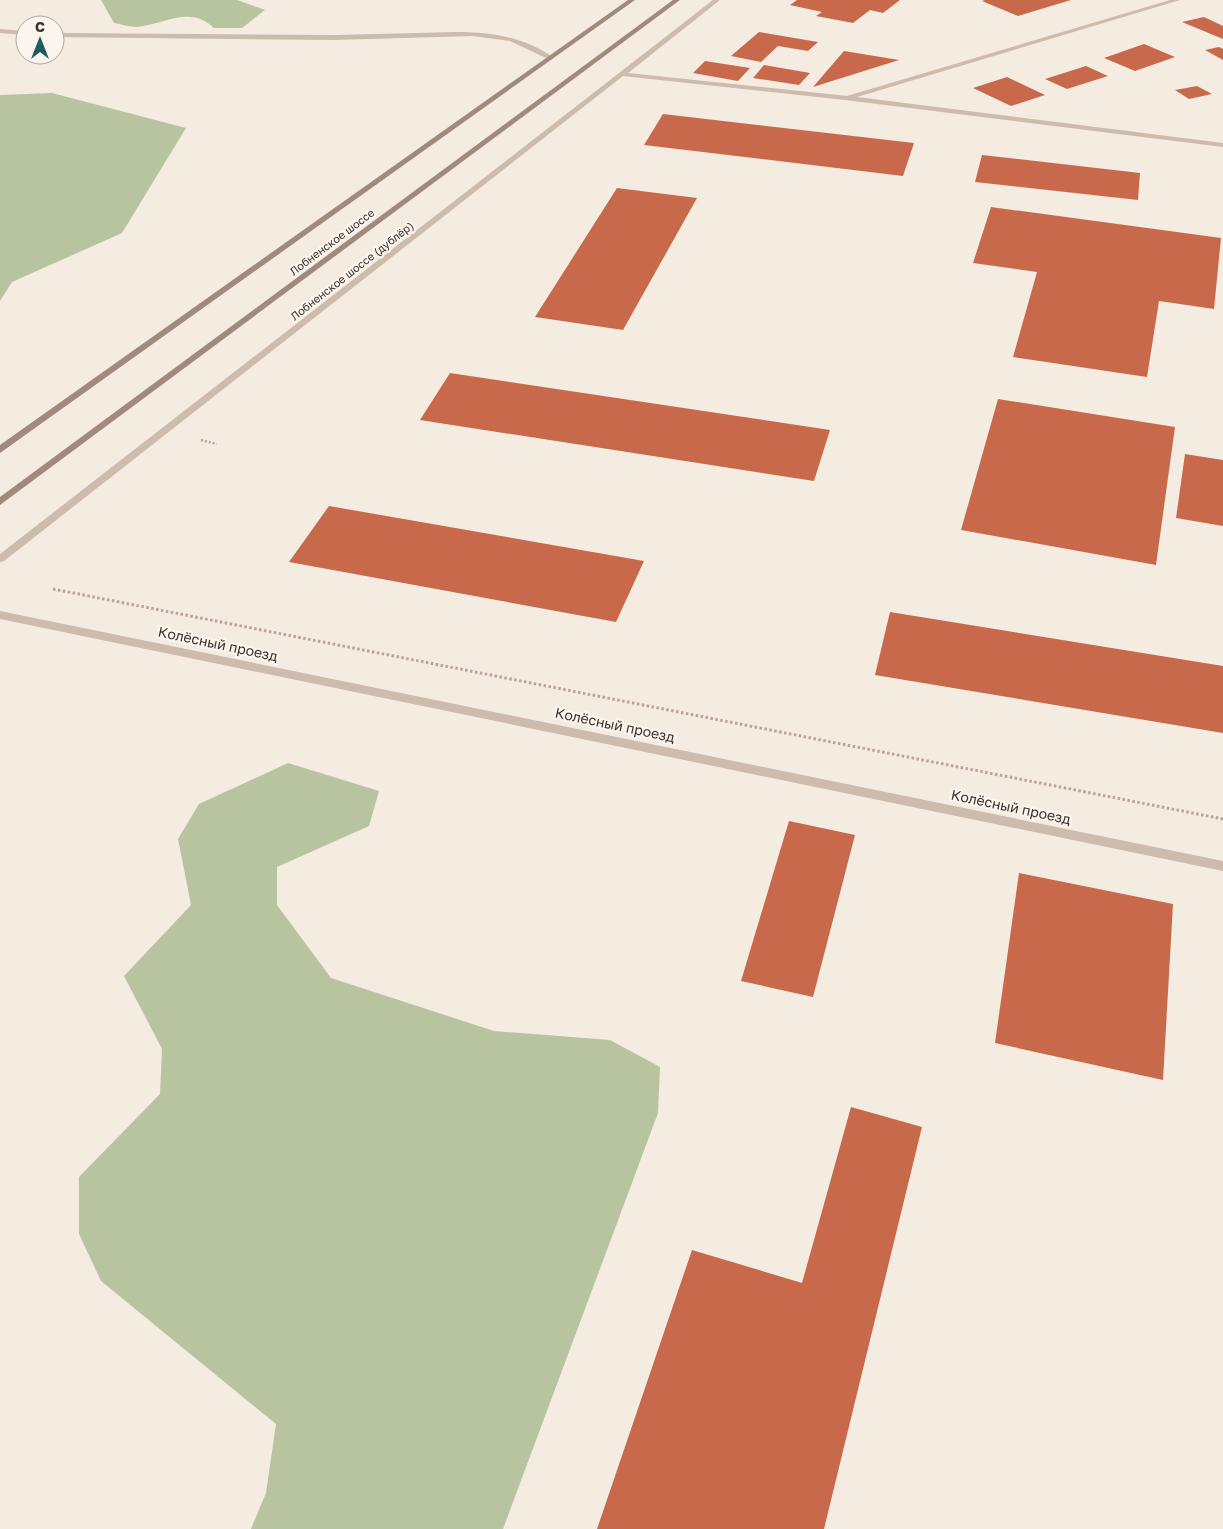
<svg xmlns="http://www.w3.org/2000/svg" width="1223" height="1529" font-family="'Golos Text',sans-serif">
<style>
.green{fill:#b8c4a0}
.building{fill:#c8694b}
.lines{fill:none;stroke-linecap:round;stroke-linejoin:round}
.path-far1{stroke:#b9a596;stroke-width:2.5;stroke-dasharray:2 2;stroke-linecap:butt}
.path{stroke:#b9a596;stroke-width:3;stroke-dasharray:2.5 2.5;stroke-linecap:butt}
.lane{fill:#cdbbac;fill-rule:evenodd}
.street{fill:#cdbbac;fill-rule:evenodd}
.secondary{fill:#a18a7d;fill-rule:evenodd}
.labels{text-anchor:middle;stroke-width:4.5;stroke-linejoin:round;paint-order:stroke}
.far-street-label{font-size:11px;fill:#3b302b;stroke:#fbf5ee}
.street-label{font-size:14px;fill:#3b302b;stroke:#fbf5ee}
</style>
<rect width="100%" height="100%" fill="#f4ebe1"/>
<path class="green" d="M101,0H237L265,10L242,28H214C190,5 165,24 137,27C129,27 121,24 114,23Z
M52,93L186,128L122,233L12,282L0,301V95Z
M288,763L379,791L369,826L277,867V905L331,978L494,1031L610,1040L660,1067L658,1113L503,1529H251L266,1493L276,1424L101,1281L79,1234V1177L160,1094L162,1049L124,976L191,905L178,839L199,804Z"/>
<path class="building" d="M797,0H900L883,13L870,10L853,23L816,16L822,12L790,5Z
M985,0H1071L1018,16L982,1Z
M1204,17L1223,26V39L1182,22Z
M759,32L818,42L808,51L778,46L761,62L731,56Z
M1144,44L1175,57L1135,71L1104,58Z
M1219,47L1223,49V60L1205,50Z
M844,51L899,60L813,87Z
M705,61L750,68L738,81L693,73Z
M764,65L810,73L799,85L753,78Z
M1086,66L1108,76L1067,89L1045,79Z
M1007,77L1045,95L1011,106L973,88Z
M1197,86L1212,94L1189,99L1175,90Z
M663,114L914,143L903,176L644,145Z
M982,155L1140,173L1138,200L975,182Z
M617,188L697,198L623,330L535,317Z
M991,207L1221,238L1214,309L1159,301L1147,377L1013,357L1037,272L973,263Z
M450,373L830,430L814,481L420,420Z
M998,399L1175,427L1156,565L961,530Z
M1185,454L1223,460V526L1176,518Z
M329,506L644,561L616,622L289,562Z
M890,612L1223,666V733L875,675Z
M789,821L855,835L813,997L741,981Z
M1019,873L1173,904L1163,1080L995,1043Z
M851,1107L922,1127L824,1529H597L692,1250L802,1283Z"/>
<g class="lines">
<path class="path-far1" d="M201,440L217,444"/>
<path class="path" d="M53,589L1223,819"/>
<path class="lane" d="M0,29L25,31V35L0,33Z
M457,32C491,32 526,37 554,58L548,59L510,41L473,36L334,40L55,37V33L334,35Z"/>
<path class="street" d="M713,0H720L628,73L847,96L1170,0H1180L857,97L1223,143V147L845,100L623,76L4,561L0,562V554Z
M0,611L1223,861V871L0,619Z"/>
<path class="secondary" d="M628,0H635L0,453V445Z
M673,0H680L0,505V497Z"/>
</g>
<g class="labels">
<g class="far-street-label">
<text transform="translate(332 242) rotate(-37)" y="4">Лобненское шоссе</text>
<text transform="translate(352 271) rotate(-38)" y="4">Лобненское шоссе (дублёр)</text>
</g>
<g class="street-label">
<text transform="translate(218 644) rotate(12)" y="5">Колёсный проезд</text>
<text transform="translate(615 725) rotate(12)" y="5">Колёсный проезд</text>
<text transform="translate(1011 807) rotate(12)" y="5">Колёсный проезд</text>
</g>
</g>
<g transform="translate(40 40)"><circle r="24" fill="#fbf5ee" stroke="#aea6a0"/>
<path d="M0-4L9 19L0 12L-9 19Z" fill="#1f5a5e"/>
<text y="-8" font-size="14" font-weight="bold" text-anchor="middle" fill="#3b302b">С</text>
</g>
</svg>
